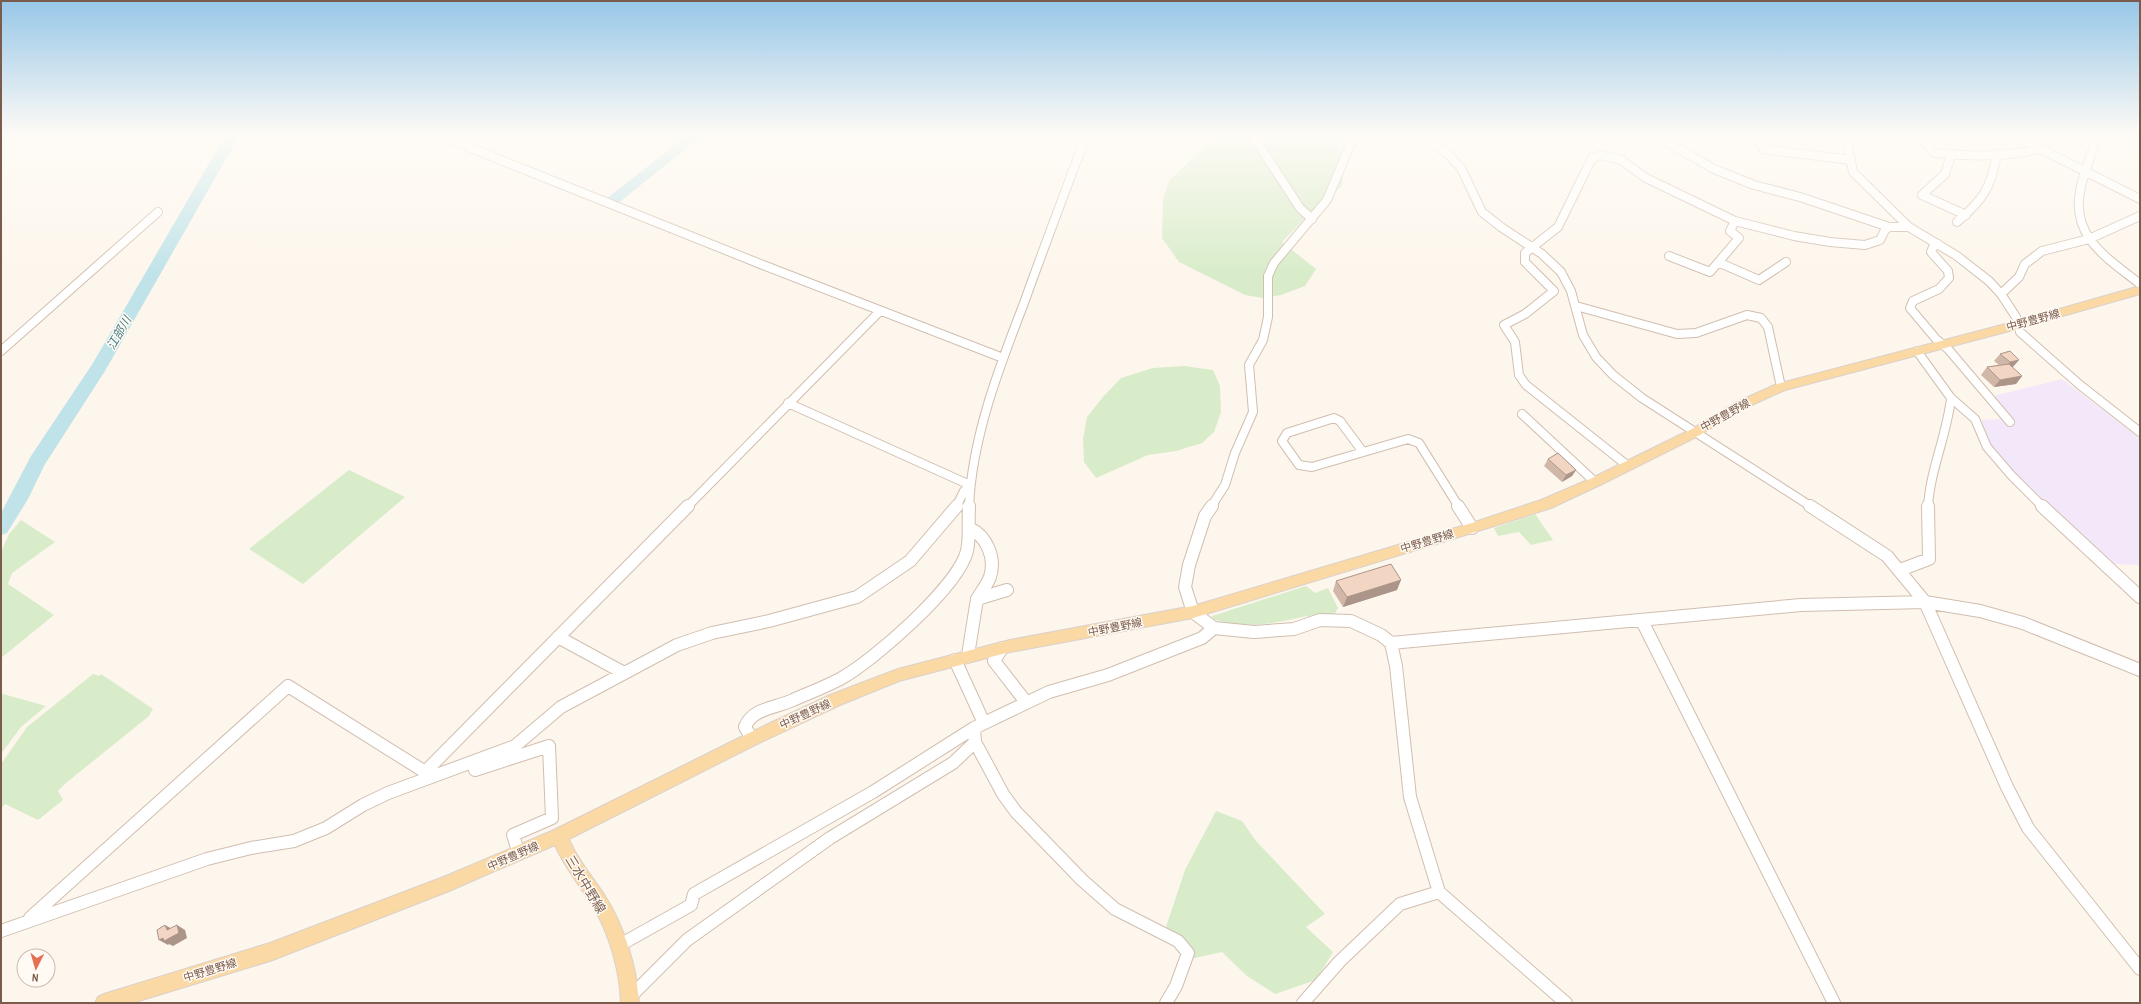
<svg xmlns="http://www.w3.org/2000/svg" width="2141" height="1004" font-family="'Archivo Narrow','Noto Sans JP',sans-serif">
<style>
.residential{fill:#f5e8da}
.education{fill:#f3e8fa}
.green{fill:#d8ecc9}
.lines{fill:none;stroke-linecap:round;stroke-linejoin:round}
.river{fill:#bfe3e8;fill-rule:evenodd}
.minor-far1-casing{stroke:#d1beb0;stroke-width:10}
.minor-casing{stroke:#d1beb0;stroke-width:14}
.major-casing{stroke:#dad1cd;stroke-width:2}
.minor-far1{stroke:#fff;stroke-width:8}
.minor{stroke:#fff;stroke-width:12}
.major{fill:#fbd9a5;fill-rule:evenodd}
.wall{fill:#d1b7a8}
.shaded-wall{fill:#aa9588}
.building{fill:#f3d5c3;stroke:#aa9588}
.labels{text-anchor:middle;stroke-width:3;stroke-linejoin:round;paint-order:stroke}
.street-label{font-size:11px;fill:#7a5c4d;stroke:#fffaf3}
.water-label{font-size:12px;font-style:italic;fill:#437c86;stroke:#fffaf3}
.near-street-label{font-size:13px;fill:#7a5c4d;stroke:#fffaf3}
</style>
<rect width="100%" height="100%" fill="#fdf6ec"/>
<path class="residential" d="M1094,136H1166L1158,148Z"/>
<path class="education" d="M2062,379L2140,438V565L2112,564L2037,498L1992,447L1981,420L2000,419L1989,397Z"/>
<path class="green" d="M1216,136H1336L1343,163L1342,186L1307,216L1282,242L1316,269L1305,286L1281,295L1263,298L1245,295L1179,262L1162,238L1163,199L1169,181Z
M1184,366L1213,370L1220,386L1221,412L1214,432L1202,443L1176,451L1148,455L1096,478L1084,462L1083,439L1087,417L1103,397L1121,378L1153,368Z
M349,470L405,497L303,584L249,549Z
M1535,514L1553,540L1531,545L1519,532L1498,536L1494,528Z
M21,520L55,542L12,573L8,584L54,615L1,658V552L9,534Z
M1306,586L1315,593L1328,588L1338,608L1334,615L1325,614L1312,619L1307,616C1276,623 1245,630 1213,619L1212,616Z
M93,674L99,676L101,674L153,709L149,716L66,783L58,791L63,800L38,820L5,804L1,809V764L27,727Z
M3,694L46,706L21,727L1,754V696Z
M1216,811L1242,821L1256,841L1325,914L1306,927L1333,952L1316,980L1275,994L1247,976L1222,952L1190,959L1184,940L1166,927L1185,870Z"/>
<g class="lines">
<path class="river" d="M225,136H239L105,371L45,464L28,499L7,533L1,535V513L31,456L93,363Z
M687,136H702L617,204H607L605,201L607,198Z"/>
<defs>
<path id="minor-far1" d="M441,136L763,265L1003,358
M1253,136L1300,208L1312,219
M1425,136L1449,155L1461,168L1482,212L1501,227L1542,254L1561,272L1571,291L1583,335L1596,357L1613,375L1642,398L1812,507
M1656,136L1714,169L1754,185L1800,197L1889,227H1909
M1757,136L1763,149L1851,160
M1846,136L1853,172L1909,227L1957,256L1989,281L2001,294L2016,317L2020,332L2080,385L2140,432
M2015,136L2140,199
M2097,136C2092,153 2085,169 2081,186C2069,236 2106,257 2140,284
M1,143L13,136
M1926,143L1934,153C1970,156 2006,158 2041,148
M1951,155L1945,174L1922,195L1966,215
M1957,222C1983,200 1991,188 1997,154
M1938,244L1933,247L1931,252L1948,271L1949,278L1939,289L1913,301L1910,308L1936,339L1948,349L2010,422
M1669,256L1710,272L1739,238L1730,231L1735,221
M1720,263L1759,280L1786,262
M2001,294L2019,277L2025,264L2042,251L2089,239L2140,216
M1576,306L1677,334L1696,333L1747,315L1761,318L1768,327L1781,387
M1,351L158,212
M1917,351L1951,398L1975,419L1987,447L2011,475L2043,507
M788,403L970,485
M1522,414L1595,482
M1363,452L1340,421L1334,418L1287,433L1282,441L1299,465L1312,467L1408,439L1419,443L1459,507
M1628,466L1526,385L1519,375L1515,342L1504,325L1525,314L1554,291L1525,262V253L1558,227L1592,158L1601,155L1621,160L1646,178L1735,221L1794,236L1830,242L1865,245L1880,240L1885,230L1889,227
M687,507L880,311
M956,507L964,491L970,485
M969,507C972,437 999,368 1024,303C1044,247 1065,192 1086,136
M1211,507L1225,485L1235,453L1253,412L1249,365L1263,340L1268,317V276L1274,263L1327,200L1354,136
M1928,507C1930,470 1947,435 1951,398"/>
<path id="minor" d="M1212,506L1205,516L1189,565L1185,587L1193,612L1214,628L1254,632L1294,629L1320,620L1351,621L1381,635L1391,643L1396,666L1410,797L1439,892L1566,1003
M1458,506L1472,528
M1810,506L1887,556L1925,602L2007,787L2028,828L2140,969
M2042,506L2140,597
M969,528C987,536 996,558 990,577C987,585 981,592 977,599
M1900,570L1929,559L1928,506
M1642,621L1834,1003
M558,637L624,673
M1391,643L1801,605L1925,602L1980,611L2023,623L2140,670
M1002,648L994,661L1026,702
M968,655L977,599L1007,590
M955,660L984,723
M752,739L745,727C752,708 776,708 793,700C809,693 825,687 840,679C873,661 958,587 967,551C970,538 968,520 969,506
M473,763L475,770L549,746L552,818L513,835L519,854
M425,772L688,506
M30,918L288,686L430,775
M1,931L207,859L251,848L294,841L326,828L363,805L388,793L515,746L561,707L677,645L712,633L769,621L857,597L910,561L957,506
M618,946L691,905L694,894L873,792L974,728
M627,1003L630,997L687,940L830,838L953,763L975,742
M1166,1003L1176,986L1188,953L1178,941L1115,909L1082,880L1016,812L1003,794L975,742L974,728L1049,692L1108,675L1202,638L1214,628
M1303,1003L1340,961L1400,904L1439,892"/>
<path id="major" d="M2140,286V294L2017,329L1785,390L1743,409L1700,435L1600,485L1551,508L1472,533L1193,618L1010,652L899,681L840,705L757,744L569,839C577,860 593,877 605,896C624,926 637,967 639,1003H621C620,971 610,936 594,908C581,887 565,868 555,845L449,891L270,961L132,1003H95L98,997L104,994L270,943L446,876L554,830L747,734L830,695L898,669L1010,640L1193,606L1472,523L1541,500L1590,479L1692,429L1735,403L1777,384L2017,321Z"/>
</defs>
<use href="#minor-far1" class="minor-far1-casing"/>
<use href="#minor" class="minor-casing"/>
<use href="#major" class="major-casing"/>
<use href="#minor-far1" class="minor-far1"/>
<use href="#minor" class="minor"/>
<use href="#major" class="major"/>
</g>
<path class="wall" d="M2010,351L2013,367H2012L2022,376L2016,384L1994,387L1981,375L1987,367L1999,365L1994,361L2000,354Z
M1548,459L1576,470L1572,476L1562,482L1544,466Z
M1336,581L1397,590L1343,607L1333,591Z"/>
<path class="shaded-wall" d="M2019,360L2013,367L2004,369L2010,362Z
M2022,376L2016,384L1994,387L2000,380Z
M1576,470L1572,476L1562,482L1566,475Z
M1401,580L1397,590L1343,607L1347,597Z
M165,925L174,930H167Z
M177,925L185,930L187,938L173,946L169,944L168,945L159,940Z"/>
<path class="building" d="M2010,351L2019,360L2010,362L2000,354Z
M2009,364L2022,376L2000,380L1987,367Z
M1558,453L1576,470L1566,475L1548,459Z
M1391,564L1401,580L1347,597L1336,581Z
M165,925L167,930L177,925L179,933L164,941L163,938L159,940L157,930Z"/>
<linearGradient id="sky" x2="0" y2="1"><stop stop-color="#97c7e8"/><stop offset="0.49" stop-color="#fefbf6"/><stop offset="1" stop-color="#fefbf6" stop-opacity="0"/></linearGradient>
<rect width="2141" height="276" fill="url(#sky)"/>
<g class="labels">
<g class="street-label">
<text transform="translate(2033 320) rotate(-15)" y="4">中野豊野線</text>
<text transform="translate(1725 415) rotate(-29)" y="4">中野豊野線</text>
<text transform="translate(1427 541) rotate(-17)" y="4">中野豊野線</text>
<text transform="translate(1115 627) rotate(-11)" y="4">中野豊野線</text>
<text transform="translate(805 714) rotate(-25)" y="4">中野豊野線</text>
<text transform="translate(513 856) rotate(-24)" y="4">中野豊野線</text>
<text transform="translate(210 970) rotate(-17)" y="4">中野豊野線</text>
</g>
<g class="water-label">
<text transform="translate(119 333) rotate(-60)" y="4">江部川</text>
</g>
<g class="near-street-label">
<text transform="translate(586 884) rotate(59)" y="5">三水中野線</text>
</g>
</g>
<rect width="2141" height="1004" fill="none" stroke="#7a5c4d" stroke-width="4"/>
<g transform="translate(36 968) rotate(185)"><circle r="19" fill="#fffaf3" stroke="#cabbb1"/>
<path d="M0-3L7 15L0 10L-7 15Z" fill="#e76f51"/>
<text y="-6" font-size="11" font-weight="bold" text-anchor="middle" fill="#7a5c4d">N</text>
</g>
</svg>
